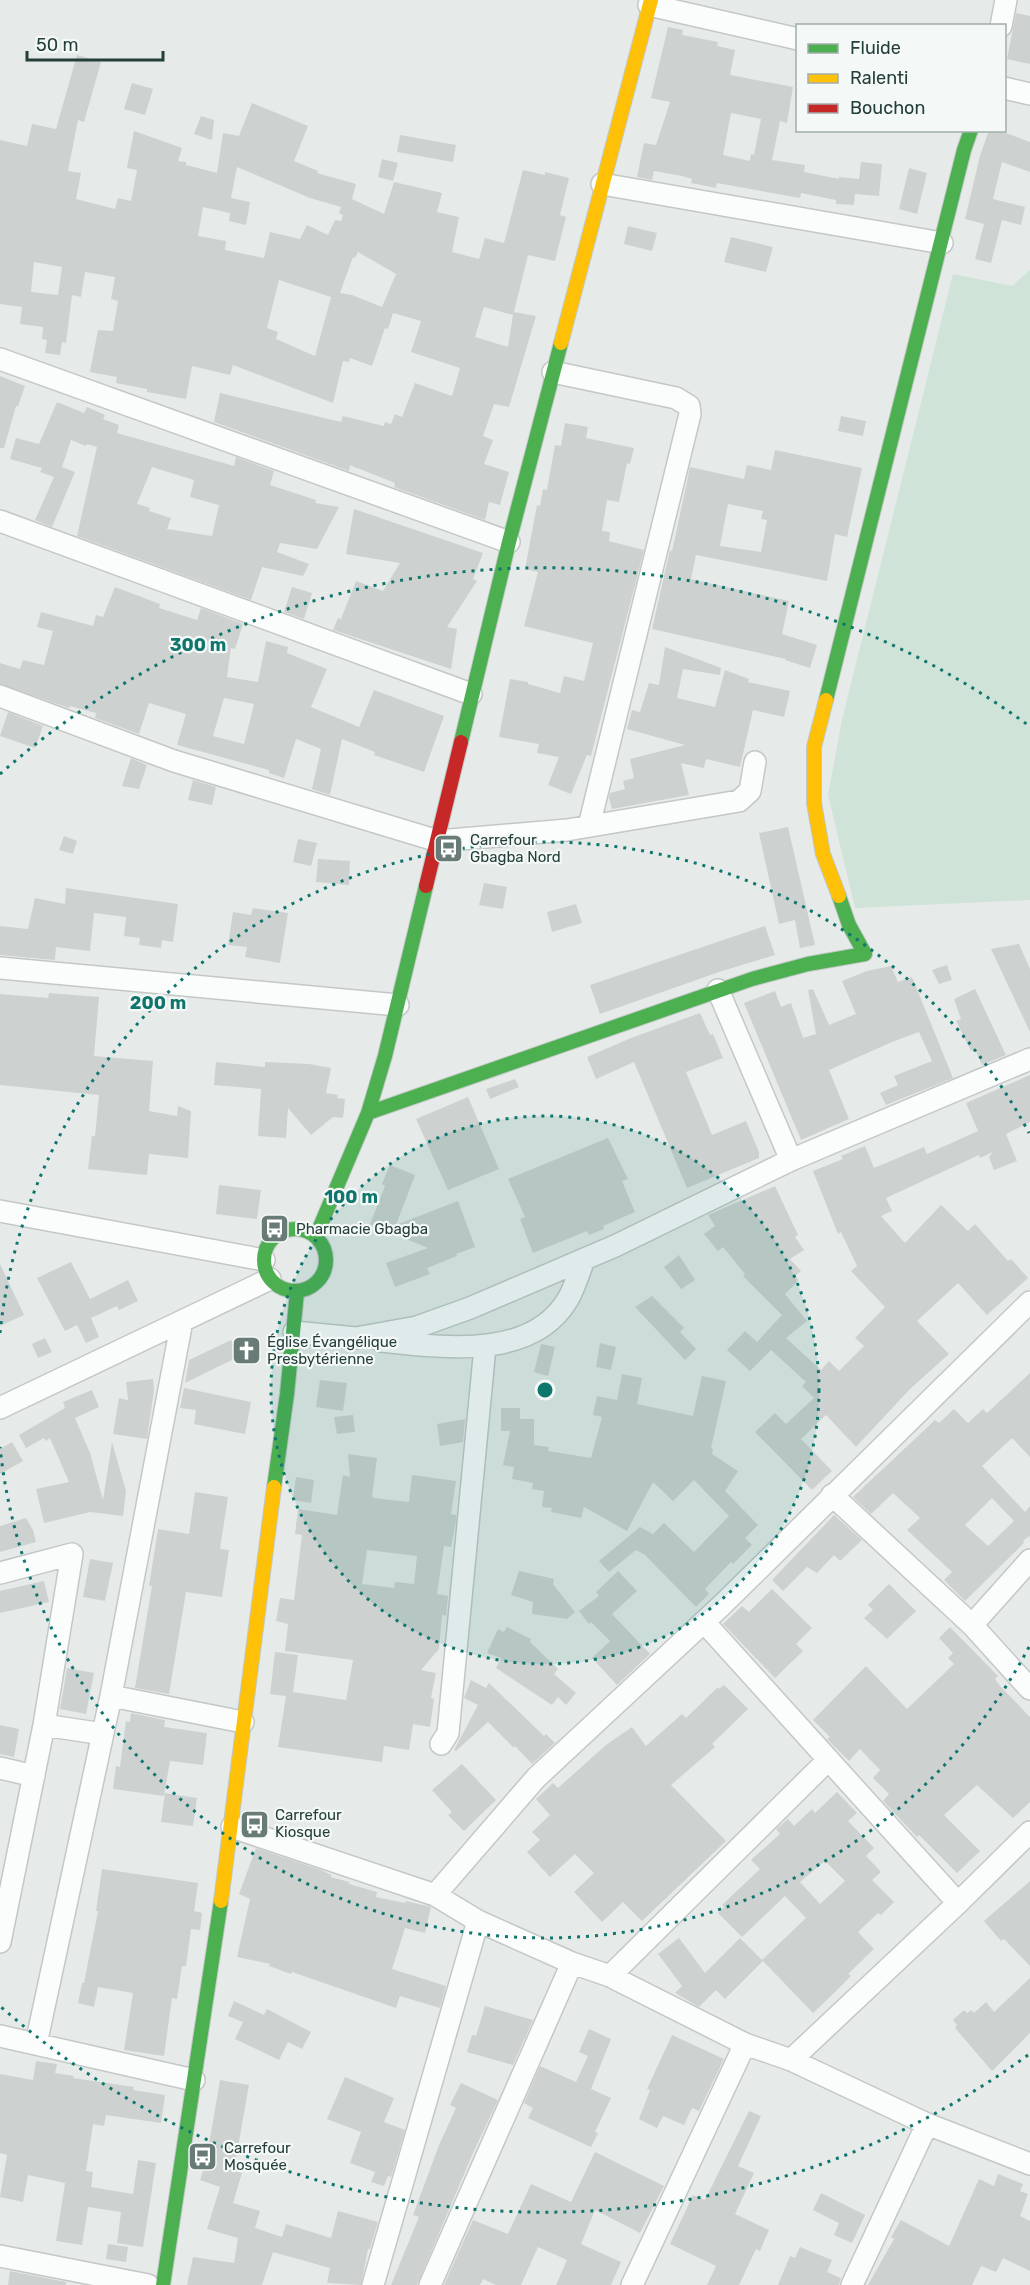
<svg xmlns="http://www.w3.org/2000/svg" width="1030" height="2285" font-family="Rubik,sans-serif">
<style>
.green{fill:#cfe3d8}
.building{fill:#cdd2d0;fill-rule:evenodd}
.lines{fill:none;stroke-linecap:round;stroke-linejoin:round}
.street-casing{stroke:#c3c8c6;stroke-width:24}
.fast-casing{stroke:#c1c8c6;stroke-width:16}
.slow-casing{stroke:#c1c8c6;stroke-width:16}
.jam-casing{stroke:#c1c8c6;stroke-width:16}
.street{stroke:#fbfcfc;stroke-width:21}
.fast{stroke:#4caf50;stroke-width:14}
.slow{stroke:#ffc107;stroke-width:14}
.jam{stroke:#c62828;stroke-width:14}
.ring{fill:none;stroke:#0f766e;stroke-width:3;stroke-dasharray:3 6}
.labels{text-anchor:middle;stroke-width:4.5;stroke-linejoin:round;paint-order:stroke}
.poi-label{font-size:15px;fill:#243e3a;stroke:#f4f9f7;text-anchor:start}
.centre{fill:#0f766e;stroke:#f4f9f7;stroke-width:3}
.ring-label{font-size:18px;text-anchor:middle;font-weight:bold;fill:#0f766e;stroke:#f4f9f7;stroke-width:4.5;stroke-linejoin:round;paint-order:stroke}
</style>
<rect width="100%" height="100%" fill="#e6ebe9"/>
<path class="green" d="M1030,270V900L855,908L828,795L842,720L953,274L1012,286Z"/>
<path class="building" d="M1016,13L1030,16V64L1007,59Z
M668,27L683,30L682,35L718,42L717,46L735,50L730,75L793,87L787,123L780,121L772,160L805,165L804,172L839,179V177L859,179L861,162L882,164L879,196L855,194L854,205L836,204V200L801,193L800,198L717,183L716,188L691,183L692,179L682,176L654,171L652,180L637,177L644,143L656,145L670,102L651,98ZM731,113L761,119L754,155L751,154L750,161L723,155Z
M77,55L101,62L84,122L78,120L68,171L81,173L76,199L115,209L118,198L131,201L137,170L127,168L134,131L182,148L178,161L186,162V165L217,173L223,133L239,136L252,103L308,126L294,161L318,171L317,173L356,184L352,199L384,214L394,182L442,193L437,212L459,217L452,252L479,259L485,238L504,243L523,170L545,175V172L569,178L560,215L566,217L555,261L528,255L514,312L536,316L509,407L494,404L483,436L493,440L484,464L509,472L500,505L489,502L485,520L394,487L395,483L360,469V468L359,469L350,465L349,471L214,422L220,393L341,422L343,416L384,426L385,422L391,424L395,414L402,417L415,383L452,396L460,368L411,352L421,321L393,313L388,329L385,328L372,366L350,358L349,362L343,361L333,403L233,365L230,375L192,366L186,399L147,392V389L116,383L117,377L90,372L98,330L113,331L118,301L111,299L115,277L85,272L81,297L72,295L66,343L62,342L60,355L45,353L47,340L42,339L43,327L20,324L22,307L0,304V140L27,146L32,124L56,129ZM237,167L310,198L341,207L339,213L343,215L341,221L335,220L328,235L307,225L300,239L270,232L264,258L225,250L226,241L198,236L203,207L230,213L229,221L246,225L250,202L231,198ZM358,252L396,274L382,307L352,295L340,293L353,257L355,258ZM34,262L62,267L58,295L31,292ZM279,280L331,297L315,356L276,339L278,332L267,328ZM484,307L513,315L508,347L475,337Z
M132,83L153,89L145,115L124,109Z
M201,116L214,120L212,140L194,134Z
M989,130H998L1030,142V172L1002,162L993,199L1025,207L1021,225L1002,220L991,263L975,259L984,224L965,219L980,156Z
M400,135L456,145L453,162L397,152Z
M382,159L398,163L393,181L378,177Z
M909,168L927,173L917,214L899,209Z
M628,226L657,233L652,251L624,244Z
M731,237L773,247L766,272L724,262Z
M0,376L25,386L18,406H16L4,448H0Z
M57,402L84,413L87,407L105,415L103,419L119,425L117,433L234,466L236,457L274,471L270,485L316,500L315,503L339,507L317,549L280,543L277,552L309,564L303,576L262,567L251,600L77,536L97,447L87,444L86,446L71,440L62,467L75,472L52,527L35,520L54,477L40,472L42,468L10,459L16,438L39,444ZM152,467L194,480L190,497L219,505L212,536L167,529L171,518L149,511L150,508L137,504Z
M841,416L866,421L863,436L838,431Z
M565,423L588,427L586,438L634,448L630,464L627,463L619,502L607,500L602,531L610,532L609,541L644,550L591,756L587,755L571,794L548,785L559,757L537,753L539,744L499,737L510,679L528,682V684L560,693L564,676L584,681L593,643L524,626L538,572L525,569L537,505L540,506L543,489L547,490L555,445L561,446Z
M775,450L862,468L847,537L835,534L827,581L696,555L691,579L789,601L782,634L817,645L810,668L785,660L786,659L652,629L670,550L672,551L675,538L690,467L744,479L747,465L771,470ZM728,504L763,511L761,519L767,520L761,552L720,546Z
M354,509L483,553L473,579L477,581L447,627L457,629L451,669L333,630L338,618L341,619L356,581L383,591L400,563L346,554Z
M115,587L160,604L159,608L197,620L201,608L243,624L235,649L231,648L227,677L258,682L266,641L288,647L287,653L327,669L311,707L359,727L374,690L444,716L424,772L374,755L375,752L342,739L330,795L312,789L321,749L296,739L284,778L269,773V770L177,745L186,714L149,703L139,734L95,718L96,713L70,706L69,708L0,684V663L20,669L23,660L44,665L53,631L37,627L41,612L93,626L96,615L103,617ZM224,698L254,704L244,744L213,736Z
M292,587L312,593L304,619L284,612Z
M665,647L721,668L720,675L683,669L677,698L715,707L725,670L749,679L748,682L790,691L784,717L753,710L740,767L706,759L704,768L681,763L689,795L612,809L609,798L610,793L625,789L623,781L634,778L630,759L685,745L627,729L632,710L640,712L649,683L659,685Z
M8,712L43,726L35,748L0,736Z
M131,758L147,765L139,789L122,786Z
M193,780L216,787L212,805L188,800Z
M788,827L815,945L800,948L795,920L779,924L759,833Z
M64,836L77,841L73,854L59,850Z
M298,839L317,843L311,866L293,862Z
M318,859L350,861L349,885L316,882Z
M484,883L507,887L503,909L479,905Z
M66,888L178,904L173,942L162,940L161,948L139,945L140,938L124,936L126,917L94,913L90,951L56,947L55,960L0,955V926L28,929L35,898L65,904Z
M576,904L582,923L552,932L547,912Z
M253,908L288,913L280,963L245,957L247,947L228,945L233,912L251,915Z
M765,926L775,955L719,972L600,1014L590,985Z
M1019,944L1030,969V1032L991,949Z
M947,965L952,980L939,984L932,970Z
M891,966L898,982L912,977L953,1078L886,1105L880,1093L898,1085L894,1076L932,1061L919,1032L892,1042L829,1070L849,1119L801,1140L744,1003L775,991L781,1007L791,1003L803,1038L816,1034L808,990L813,989L829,1025L856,1014L842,981L867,971Z
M975,989L1006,1055L982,1065L975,1049L971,1051L956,1021L961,1019L954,999Z
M49,993L99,997L94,1056L153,1061L149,1111L177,1116L178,1106L191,1111L188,1158L149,1154L147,1175L88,1169L92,1136H95L99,1095L0,1085V994L48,998Z
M700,1013L710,1035L713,1034L723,1058L686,1072L712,1135L746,1121L759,1152V1158L687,1188L634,1062L596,1079L587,1057L631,1038Z
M216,1062L265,1067V1062L309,1064L331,1068L326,1093L338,1095L337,1098L345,1099L343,1118L333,1117L311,1135L288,1108L286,1138L258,1136L261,1089L214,1085Z
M1030,1075V1122L1006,1134L1017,1161L994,1170L989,1157L993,1152L980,1158L979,1155L886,1198L892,1211L881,1216L905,1243L941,1205L968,1231L975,1224L1008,1261L1011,1259L1028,1278L987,1315L958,1283L917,1321L949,1354L910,1389L856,1447L826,1415L801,1439L832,1471L812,1490L755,1432L775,1413L786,1424L814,1398L802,1386L806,1382L771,1350L750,1371L727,1350L745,1331L757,1342L782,1315L743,1276L745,1274L723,1247L718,1251L704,1234L715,1226L708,1215L775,1186L798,1235L795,1237L804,1250L790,1259L801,1271L795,1276L799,1280L785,1294L807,1321L786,1338L821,1370L829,1361L839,1371L864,1346L855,1338L885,1307L851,1271L857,1266L841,1232L838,1234L813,1171L843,1159L841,1156L865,1146L874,1168L924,1147L927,1154L978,1131L966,1103Z
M515,1079L519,1087L490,1099L486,1089Z
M468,1097L499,1169L448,1190L416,1119Z
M608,1138L628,1179L622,1181L635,1212L603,1226L604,1229L589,1235L587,1231L533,1253L520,1219L525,1217L508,1179Z
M390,1165L415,1175L396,1225L458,1201L475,1247L456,1254L457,1256L427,1268L430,1274L395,1287L386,1263L428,1248L370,1224L385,1186L382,1184Z
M219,1185L261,1190L257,1219L216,1214Z
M679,1255L695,1280L681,1289L664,1267Z
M71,1262L90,1299L128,1280L138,1301L119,1310L117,1306L91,1318L99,1337L86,1343L77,1325L65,1331L37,1278Z
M0,1264L24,1315L0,1326Z
M652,1296L684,1328L680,1332L696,1349L685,1360L635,1307Z
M45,1338L52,1352L38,1358L32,1344Z
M231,1340L240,1356L185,1383L189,1360Z
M600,1343L616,1347L611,1370L596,1367Z
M541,1344L555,1347L548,1376L534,1372Z
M1030,1373V1457L1012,1438L982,1466L1025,1512L1030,1506V1538L1029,1536L1023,1541L1024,1543L965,1601L944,1580L952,1572L907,1530L920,1518L893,1493L871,1514L853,1497L935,1420L939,1423L954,1409L968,1423L983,1409L987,1413ZM992,1498L1014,1521L988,1546L965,1525Z
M622,1374L642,1378L637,1404L693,1416L702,1376L726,1381L711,1448L713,1449L712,1454L738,1471L725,1491L758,1525L745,1538L752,1545L733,1564L731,1562L705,1589L709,1594L696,1607L645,1555L636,1550L609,1572L599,1561L640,1527L653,1534L664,1523L694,1552L729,1516L694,1480L673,1501L653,1482L627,1531L584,1507L581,1518L551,1512L552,1508L542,1507L544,1491L532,1489L533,1483L512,1479L514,1467L503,1465L510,1431H501V1408H520V1419H534V1445L549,1447L548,1451L591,1458L602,1417L593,1415L597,1396L617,1400Z
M153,1379L154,1390L147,1439L113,1434L119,1398L128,1400L126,1382Z
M320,1380L347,1383L343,1411L316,1407Z
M184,1388L251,1402L245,1434L194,1424L196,1410L180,1408Z
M92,1390L99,1407L75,1418L90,1453L103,1500L112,1442L126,1491L123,1516L90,1512L44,1523L36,1489L69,1482L50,1438L46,1441L44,1438L26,1448L19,1435L65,1408L63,1402Z
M353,1415L355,1432L337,1434L334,1417Z
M465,1419L463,1442L440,1446L437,1424Z
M12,1442L23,1461L0,1474V1449Z
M348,1454L377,1458L372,1496L374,1498L409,1502L412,1475L456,1481L451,1514L456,1515V1521L451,1547L444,1546L437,1594L448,1596L446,1616L442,1615L439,1649L421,1670L436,1673L431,1698L434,1699L430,1727L413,1724L409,1750L384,1746L382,1762L278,1747L286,1696L270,1694L275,1652L298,1655L293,1692L346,1700L353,1660L285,1651L288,1624L276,1621L280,1598L294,1600L302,1535L295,1534L298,1509L337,1515L343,1475L350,1477ZM367,1550L417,1556L414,1584L395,1582L394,1588L362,1584Z
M296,1477L314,1480L311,1503L293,1500Z
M195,1492L228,1497L220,1549L229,1550L222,1597L186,1592L169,1694L135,1688L152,1586H149L158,1529L189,1534Z
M834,1515L862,1540L840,1561L834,1555L817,1573L807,1567L783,1591L772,1580Z
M26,1518L33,1530L36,1542L0,1552V1526Z
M90,1559L113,1563L105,1601L83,1597Z
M519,1571L554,1579L553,1584L575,1612L567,1619L532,1614L533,1602L511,1595Z
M618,1571L637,1591L612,1614L650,1654L617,1685L592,1658L610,1641L591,1622L589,1624L579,1611L599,1596L596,1592Z
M44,1581L49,1602L0,1613V1591Z
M889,1584L916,1611L887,1639L864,1618L873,1610L868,1605Z
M772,1589L812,1628L796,1644L803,1651L775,1678L723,1624L742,1606L749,1612Z
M507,1627L531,1639L530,1642L558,1669L554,1674L576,1693L566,1705L558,1697L552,1705L496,1668L501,1658L487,1653L498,1629L504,1632Z
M950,1627L998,1676L995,1679L1000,1686L1030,1717V1802L1013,1818L977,1785L944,1815L980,1851L957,1873L919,1835L917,1837L883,1801L889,1794L873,1778L880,1770L860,1749L849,1761L827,1739L830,1737L813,1720L866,1666L907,1709L954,1664L948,1658L953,1653L939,1638Z
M67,1668L94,1673L86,1714L60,1709Z
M471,1680L486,1688L489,1683L544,1736L546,1734L555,1743L532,1764L515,1746L514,1748L488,1722L456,1751L454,1750L478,1705L464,1698Z
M724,1685L748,1709L712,1744L715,1747L671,1785L726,1841L642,1921L623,1902L602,1922L574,1892L594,1873L575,1854L550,1877L527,1852L540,1840L532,1832L550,1815L536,1799L553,1783L558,1788L606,1745L632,1727L646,1746L682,1714L686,1718L718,1687L719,1689Z
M131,1713L165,1720L164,1727L207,1733L203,1765L170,1761L164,1796L113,1789L116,1766L120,1767L126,1721L130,1722Z
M0,1725L19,1729L14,1757L0,1754Z
M462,1764L496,1800L464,1831L448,1815L452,1812L432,1790Z
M837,1792L857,1813L848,1821L874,1848L866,1856L881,1872L872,1880L894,1902L881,1915L878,1913L858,1932L874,1949L848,1974L851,1976L829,1998L813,2013L762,1960L806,1918L785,1896L742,1937L718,1913L724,1907L722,1905L760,1869L751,1860L780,1834L776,1829L788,1819L794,1826L812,1809L815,1813ZM825,1861L845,1881L820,1904L800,1882Z
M165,1793L197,1798L193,1826L161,1822Z
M256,1848L321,1870L331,1875V1877L349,1882V1884L377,1892L376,1897L405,1903L406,1901L431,1907L425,1933L405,1928L392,1969L446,1986L440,2008L400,1996L396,2008L292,1972L291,1974L269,1966L270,1964L237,1957L250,1899L239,1894Z
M102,1869L198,1883L194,1911L202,1913L200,1930L191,1929L186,1966H182L177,1999L172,1998L164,2056L124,2050L133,1993L98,1987L94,2007L78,2003L82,1983H84L98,1911H96Z
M1030,1881V1966L1004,1939L1001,1941L984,1921Z
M679,1938L705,1973L740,1938L763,1961L725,1999L716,1990L699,2007L675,1993L682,1986L658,1954Z
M1030,1978V2033L992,2071L955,2028L957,2025L953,2020L964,2010L967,2013L971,2010L974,2013L986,2002L994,2012Z
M234,2001L264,2015L267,2009L311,2032L302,2049L288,2042L279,2060L235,2039L243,2022L228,2016Z
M485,2006L533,2020L513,2065L467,2052L472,2035L476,2036Z
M589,2029L611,2039L591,2089L611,2098L595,2132L598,2133L591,2147L528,2118L533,2108L524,2103L540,2066L576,2082L588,2056L579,2052Z
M672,2035L724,2059L699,2111L692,2108L684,2125L663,2116L657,2128L639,2119L650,2090L647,2089Z
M36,2061L57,2064L55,2073L74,2076L73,2078L134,2087L133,2090L165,2095L161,2123L106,2115L104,2126L93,2124L86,2171L93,2172L91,2187L133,2194L138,2160L156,2163L143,2247L117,2243L121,2212L88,2207L82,2245L56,2241L65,2183L28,2175L23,2202L0,2197L7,2155L0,2153V2074L33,2080Z
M345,2077L394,2098L384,2122L405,2130L391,2177L388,2176L384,2186L371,2182L375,2172L350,2163L361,2132L327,2119Z
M220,2080L249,2085L234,2170L242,2173L233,2203L260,2211L255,2228L282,2237L286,2224L331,2238L338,2211L378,2222L370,2249H368L361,2285L327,2283L330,2268L273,2252L262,2285H187L193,2257L234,2263L238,2238L207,2229L220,2187L200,2180L206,2162Z
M461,2083L498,2100L473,2153L417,2285H391L419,2217L413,2215L439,2145L456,2108L450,2105Z
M749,2111L761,2116L738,2166L754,2173L735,2214L769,2230L760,2251L756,2249L739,2285H707L716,2266L670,2244L693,2195L705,2200Z
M595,2152L664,2186L640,2233L595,2210L581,2244L621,2262L611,2285H556L567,2260L538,2247L521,2285H496L483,2279L480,2285H444L473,2220L508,2234L531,2184L571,2202Z
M998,2174L1023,2184L1020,2191L1028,2194L1020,2216L1030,2221V2271L1003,2258L996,2272L981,2266L972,2285H868L894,2239L891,2237L901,2220L949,2246L979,2179L994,2186Z
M821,2193L865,2215L852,2243L834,2235L839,2223L813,2210Z
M108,2244L128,2247L126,2262L106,2259Z
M800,2247L832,2260L827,2272L841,2278L839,2285H778L790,2256L795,2258Z
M10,2271L66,2282V2285H8Z"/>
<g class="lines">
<defs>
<path id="street" d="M649,5L798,39
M1001,26L1006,0
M1004,88L1030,94
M602,184L942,243
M0,359L509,542
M553,372L676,398L689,406L690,414L589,826
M0,521L471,694
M0,696L174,761L438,841L567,830L739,801L750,791L755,762
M0,968L398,1005
M718,990L791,1160
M0,1211L264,1260
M294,1332L356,1338L417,1327L470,1308L615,1246L791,1160L1030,1059
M381,1341C441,1347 532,1361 568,1299C575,1287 579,1272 584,1260
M0,1408L270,1279
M832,1495L972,1625L1030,1689
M0,1573L72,1554L44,1725L0,1942
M704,1622L958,1903
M972,1625L1030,1560
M111,1696L243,1722
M44,1725L103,1734
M441,1744L448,1733L485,1347
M0,1768L34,1776
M232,1827L435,1895L478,1921L572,1963L610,1976L745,2044L791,2060L927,2124L1030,2164
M435,1895L536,1778L722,1605L1030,1302
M610,1976L827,1761
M0,2036L194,2080
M36,2044L111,1696L182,1321
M791,2060L958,1903L1030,1832
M0,2256L148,2285
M373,2285L478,1921
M430,2285L572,1963
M632,2285L745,2044
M852,2285L927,2124"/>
<path id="fast" d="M826,700L964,150L971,130
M461,742L509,542L561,343
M368,1113L752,979L808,964L865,954L849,925L839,896
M264 1260a31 31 0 1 1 62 0a31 31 0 1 1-62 0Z
M316,1236L368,1113L385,1056L426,886
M274,1487L287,1394L297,1292
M163,2285L221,1901"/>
<path id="slow" d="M561,343L651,0
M826,700L814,747V803L823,854L839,896
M221,1901L274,1487"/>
<path id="jam" d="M426,886L461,742"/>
</defs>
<use href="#street" class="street-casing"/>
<use href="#fast" class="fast-casing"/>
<use href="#slow" class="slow-casing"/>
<use href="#jam" class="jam-casing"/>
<use href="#street" class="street"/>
<use href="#fast" class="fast"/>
<use href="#slow" class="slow"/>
<use href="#jam" class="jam"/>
</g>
<circle cx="545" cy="1390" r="274" fill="#0f766e" fill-opacity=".12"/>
<g class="ring">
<circle cx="545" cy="1390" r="274"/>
<path d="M1029 1647A548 548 0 0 1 0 1447M0 1333A548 548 0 0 1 1029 1133"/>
<path d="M1028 2055A822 822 0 0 1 0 2006M0 774A822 822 0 0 1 1028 725"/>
</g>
<defs>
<symbol id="bus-square" viewBox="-11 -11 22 22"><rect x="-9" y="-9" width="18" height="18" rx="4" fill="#687b77" stroke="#f4f9f7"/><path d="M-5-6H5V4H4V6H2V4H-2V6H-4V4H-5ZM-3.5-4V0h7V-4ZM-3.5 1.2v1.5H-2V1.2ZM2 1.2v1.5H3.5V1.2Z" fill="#fff"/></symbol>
<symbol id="church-square" viewBox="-11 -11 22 22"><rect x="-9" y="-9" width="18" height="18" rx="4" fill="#687b77" stroke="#f4f9f7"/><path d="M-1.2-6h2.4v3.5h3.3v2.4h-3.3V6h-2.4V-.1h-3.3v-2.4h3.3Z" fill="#fff"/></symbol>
</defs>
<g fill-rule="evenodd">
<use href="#bus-square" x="432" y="832" width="33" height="33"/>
<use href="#bus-square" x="258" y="1212" width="33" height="33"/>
<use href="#church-square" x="230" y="1334" width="33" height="33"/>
<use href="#bus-square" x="238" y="1808" width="33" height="33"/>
<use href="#bus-square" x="186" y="2140" width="33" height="33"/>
</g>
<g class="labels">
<g class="poi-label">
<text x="470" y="845">Carrefour<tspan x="470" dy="17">Gbagba Nord</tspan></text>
<text x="296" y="1234">Pharmacie Gbagba</text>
<text x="267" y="1347">Église Évangélique<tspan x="267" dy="17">Presbytérienne</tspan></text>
<text x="275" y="1820">Carrefour<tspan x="275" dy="17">Kiosque</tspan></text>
<text x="224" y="2153">Carrefour<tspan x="224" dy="17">Mosquée</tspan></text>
</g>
</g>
<circle cx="545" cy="1390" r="9" class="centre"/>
<g class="ring-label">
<text x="198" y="651">300 m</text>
<text x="158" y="1009">200 m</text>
<text x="351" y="1203">100 m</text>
</g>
<rect x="796" y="24" width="210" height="108" fill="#f4f9f7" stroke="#a1aeab" stroke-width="1.5"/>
<rect x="808" y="44" width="30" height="9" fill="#4caf50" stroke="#a1aeab" stroke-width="1.5"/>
<text x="850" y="54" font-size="18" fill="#243e3a">Fluide</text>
<rect x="808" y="74" width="30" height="9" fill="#ffc107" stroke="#a1aeab" stroke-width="1.5"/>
<text x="850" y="84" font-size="18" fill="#243e3a">Ralenti</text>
<rect x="808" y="104" width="30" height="9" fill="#c62828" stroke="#a1aeab" stroke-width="1.5"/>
<text x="850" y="114" font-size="18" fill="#243e3a">Bouchon</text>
<path d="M27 51v9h136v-9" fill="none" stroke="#243e3a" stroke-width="3"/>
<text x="36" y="51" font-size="18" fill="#243e3a" stroke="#f4f9f7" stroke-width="4.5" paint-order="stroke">50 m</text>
</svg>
